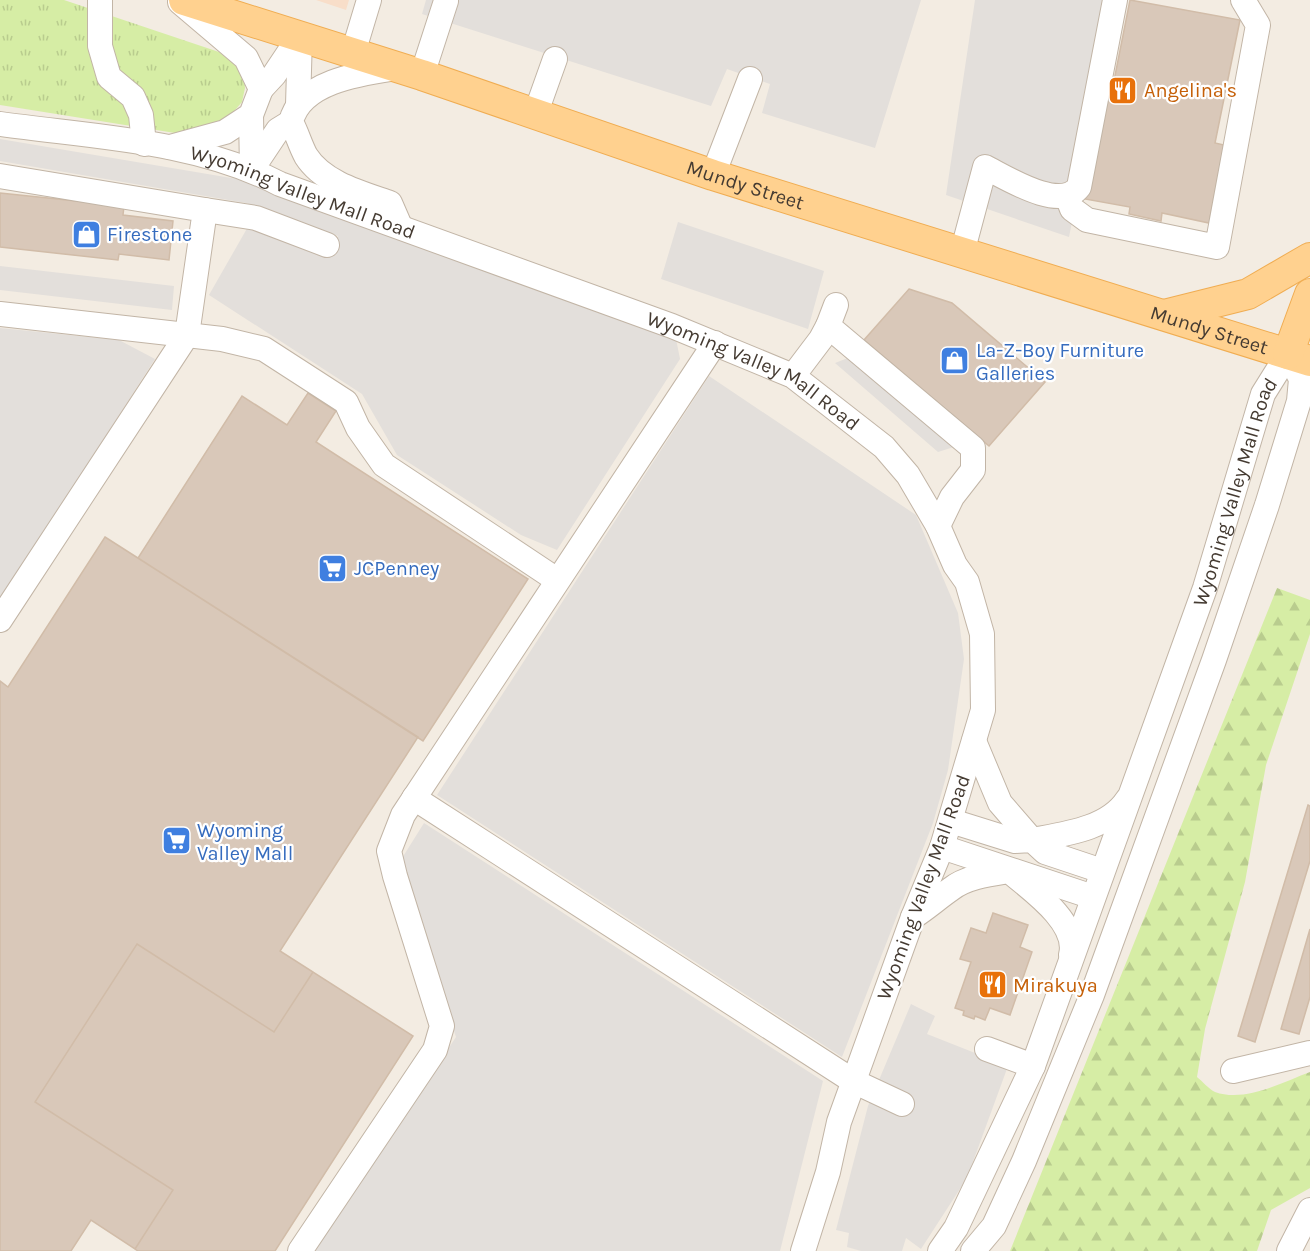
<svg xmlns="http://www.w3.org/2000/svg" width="1310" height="1251" font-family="Karla,sans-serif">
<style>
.commercial{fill:#f8dec9}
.grass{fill:url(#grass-tufts)}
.forest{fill:url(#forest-firs)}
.parking{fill:#e3dfdb}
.building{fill:#d9c8b9;stroke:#d1bca8;stroke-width:1.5}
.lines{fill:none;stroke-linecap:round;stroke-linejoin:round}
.minor-casing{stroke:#c2b5a6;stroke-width:26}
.major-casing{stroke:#f0ad52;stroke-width:32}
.minor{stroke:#fff;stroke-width:24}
.major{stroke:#ffd18f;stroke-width:30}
.labels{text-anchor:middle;stroke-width:4.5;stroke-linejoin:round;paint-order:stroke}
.food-label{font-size:20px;fill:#c56008;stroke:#fff;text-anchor:start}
.street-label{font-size:20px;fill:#453b32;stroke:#fff}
.shop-label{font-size:20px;fill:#366cbe;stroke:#fff;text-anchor:start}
</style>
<defs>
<pattern id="grass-tufts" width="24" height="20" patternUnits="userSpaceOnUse" patternTransform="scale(1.5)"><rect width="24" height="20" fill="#d6eda5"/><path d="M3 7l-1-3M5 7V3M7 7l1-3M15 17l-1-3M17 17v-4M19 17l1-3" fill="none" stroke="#b9cc8e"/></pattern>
<pattern id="forest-firs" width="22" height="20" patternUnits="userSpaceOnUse" patternTransform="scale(1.5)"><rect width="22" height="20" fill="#d6eda5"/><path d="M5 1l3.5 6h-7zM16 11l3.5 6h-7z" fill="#b9cc8e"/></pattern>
</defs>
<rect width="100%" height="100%" fill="#f3ece2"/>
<path class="commercial" d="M316,0H349L346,10Z"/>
<path class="grass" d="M0,0H64L219,52L236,65L243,75L245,88L242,102L223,124L175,133L0,105Z"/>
<path class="forest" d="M1277,588L1310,600V634L1266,765L1245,882L1205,1029L1197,1077C1202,1081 1209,1089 1215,1092C1245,1103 1283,1082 1310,1072V1188L1271,1210L1257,1251H1010Z"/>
<path class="parking" d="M426,0H921L875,148L762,113L770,84L727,69L711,106L422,14Z
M975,0H1117L1069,237L946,195Z
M0,139L249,181L676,339L680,359L557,550L521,535L397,455L362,394L209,295L249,225L331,255L338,236L246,203L0,161Z
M678,222L824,271L808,329L661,279Z
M0,266L174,286L172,310L0,290Z
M0,328L119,340L155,359L0,601Z
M853,356L957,446L938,452L835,363Z
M709,376L916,515L958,613L964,659L948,770L933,823L842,1057L437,795Z
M424,823L823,1081L780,1251H314L456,1037L399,863Z
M911,1004L935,1016L927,1034L1008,1066L967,1178L921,1249L906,1238L902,1251H861L847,1247L849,1233L836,1230L868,1106Z"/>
<path class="building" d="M1130,0L1240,20L1215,143L1224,145L1209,223L1162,213L1161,221L1129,214L1130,207L1085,199L1106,96H1111Z
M0,193L124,206L123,215L173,221L169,260L119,254L118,260L0,247Z
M909,289L952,303L1045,382L989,446L864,340Z
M308,393L336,411L316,442L528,579L423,741L138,558L242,396L287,425Z
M105,537L418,737L280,951L313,972L274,1032L137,944L35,1102L173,1190L135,1249L91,1220L71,1251H0V681L8,687Z
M1308,805L1310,806V861L1255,1042L1238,1036Z
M993,913L1028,925L1020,947L1032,952L1010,1015L990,1008L985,1020L975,1016L974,1019L963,1015L964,1011L955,1008L971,962L960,959L971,928L986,933Z
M1310,929V997L1299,1034L1281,1029Z
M137,944L274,1032L313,972L413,1036L275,1251H138L135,1249L173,1190L35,1102Z"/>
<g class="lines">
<defs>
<g id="minor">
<path d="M100,0V46L109,77L133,97L141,115L144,144"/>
<path d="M353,53L369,0"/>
<path d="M396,68C363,73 300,81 291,122C297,133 300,145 306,156C323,183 361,193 390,203L400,226"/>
<path d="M422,75L446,1"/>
<path d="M261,89L274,75L300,36"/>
<path d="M298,105L300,36"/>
<path d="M251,115L252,169"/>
<path d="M535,115L555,59"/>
<path id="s1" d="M0,124C93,137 195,140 280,184L672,326L793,376L884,447L908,475L938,526L955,565L967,582L982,634L983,710L942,847L913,917L839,1122L828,1172L803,1251"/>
<path d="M170,147L225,132L251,115L261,89L246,58L180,2"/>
<path d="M252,169L278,130L291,122"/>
<path d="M713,175L750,79"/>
<path d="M0,176L205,210L187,335L0,620"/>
<path d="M1067,196L1072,209L1087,220L1217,247L1258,25L1243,0"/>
<path d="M205,210L256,218L327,245"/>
<path d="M962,253L985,167C1007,178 1060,212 1079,187L1115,0"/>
<path d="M836,305L828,326L973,448V470L952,497L938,526"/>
<path d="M0,314L222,339L264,349L346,402L358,428L384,465L557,580"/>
<path d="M793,376L821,339L828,326"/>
<path d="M974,741L1000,803L1032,840C1064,834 1108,829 1127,800"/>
<path d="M414,798L853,1081L902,1104"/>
<path d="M951,821L1015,841L1032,840L1045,852L1102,871"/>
<path d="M942,847L1093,897"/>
<path d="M913,917C927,908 938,898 951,889C966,877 990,874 1009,871C1032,890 1079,923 1071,955"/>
<path d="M987,1049L1033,1066"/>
<path d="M1233,1071L1310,1053"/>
<path d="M300,1251L435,1050L442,1026L395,876L389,851L403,815L715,343"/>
<path id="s2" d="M940,1251L956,1228L1033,1066L1205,588L1263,394L1288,354"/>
<path d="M973,1251L994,1226L1024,1161L1092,995L1214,660L1267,505L1299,401L1301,379L1288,354"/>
<path d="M1289,1251L1310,1210"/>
</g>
<g id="major">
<path id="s3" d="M184,0L422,75L713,175L1310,361"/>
<path d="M1164,315L1248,294L1310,258"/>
<path d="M1288,354L1310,294"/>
</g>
</defs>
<use href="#minor" class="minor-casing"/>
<use href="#major" class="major-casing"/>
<use href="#minor" class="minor"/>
<use href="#major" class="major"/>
</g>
<defs>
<symbol id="restaurant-square" viewBox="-11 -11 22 22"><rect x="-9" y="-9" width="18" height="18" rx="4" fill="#e8710a" stroke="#fff"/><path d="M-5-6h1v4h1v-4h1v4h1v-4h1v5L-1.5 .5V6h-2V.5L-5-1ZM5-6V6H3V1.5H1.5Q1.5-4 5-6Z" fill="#fff"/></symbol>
<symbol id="shop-square" viewBox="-11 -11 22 22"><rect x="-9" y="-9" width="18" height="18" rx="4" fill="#3f7fe0" stroke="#fff"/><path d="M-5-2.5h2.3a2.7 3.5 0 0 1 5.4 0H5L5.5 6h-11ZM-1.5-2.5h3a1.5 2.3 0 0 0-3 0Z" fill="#fff"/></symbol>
<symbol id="supermarket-square" viewBox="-11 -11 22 22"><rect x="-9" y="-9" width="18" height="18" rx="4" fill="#3f7fe0" stroke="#fff"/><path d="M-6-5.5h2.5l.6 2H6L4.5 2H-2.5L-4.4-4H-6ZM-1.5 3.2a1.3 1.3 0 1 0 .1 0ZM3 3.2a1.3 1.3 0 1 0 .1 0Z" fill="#fff"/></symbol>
</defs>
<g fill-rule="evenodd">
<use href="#restaurant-square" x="1106" y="74" width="33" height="33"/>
<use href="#shop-square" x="70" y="218" width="33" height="33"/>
<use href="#shop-square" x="938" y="344" width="33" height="33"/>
<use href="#supermarket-square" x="316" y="552" width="33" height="33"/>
<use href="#supermarket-square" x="160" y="824" width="33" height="33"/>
<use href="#restaurant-square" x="976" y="968" width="33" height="33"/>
</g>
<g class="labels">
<g class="food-label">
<text x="1144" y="97">Angelina's</text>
<text x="1013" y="992">Mirakuya</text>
</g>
<g class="street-label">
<text dy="7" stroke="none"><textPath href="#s3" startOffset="591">Mundy Street</textPath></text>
<text dy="7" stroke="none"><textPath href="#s1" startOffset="312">Wyoming Valley Mall Road</textPath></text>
<text dy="7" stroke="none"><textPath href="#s3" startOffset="1077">Mundy Street</textPath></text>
<text dy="7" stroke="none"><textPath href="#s1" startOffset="798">Wyoming Valley Mall Road</textPath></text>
<text dy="7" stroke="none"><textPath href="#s2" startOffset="816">Wyoming Valley Mall Road</textPath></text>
<text transform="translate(923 887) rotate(-70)" y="7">Wyoming Valley Mall Road</text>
</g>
<g class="shop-label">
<text x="107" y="241">Firestone</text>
<text x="976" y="357">La-Z-Boy Furniture<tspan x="976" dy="23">Galleries</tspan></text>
<text x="354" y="575">JCPenney</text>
<text x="197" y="837">Wyoming<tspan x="197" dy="23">Valley Mall</tspan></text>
</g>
</g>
</svg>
